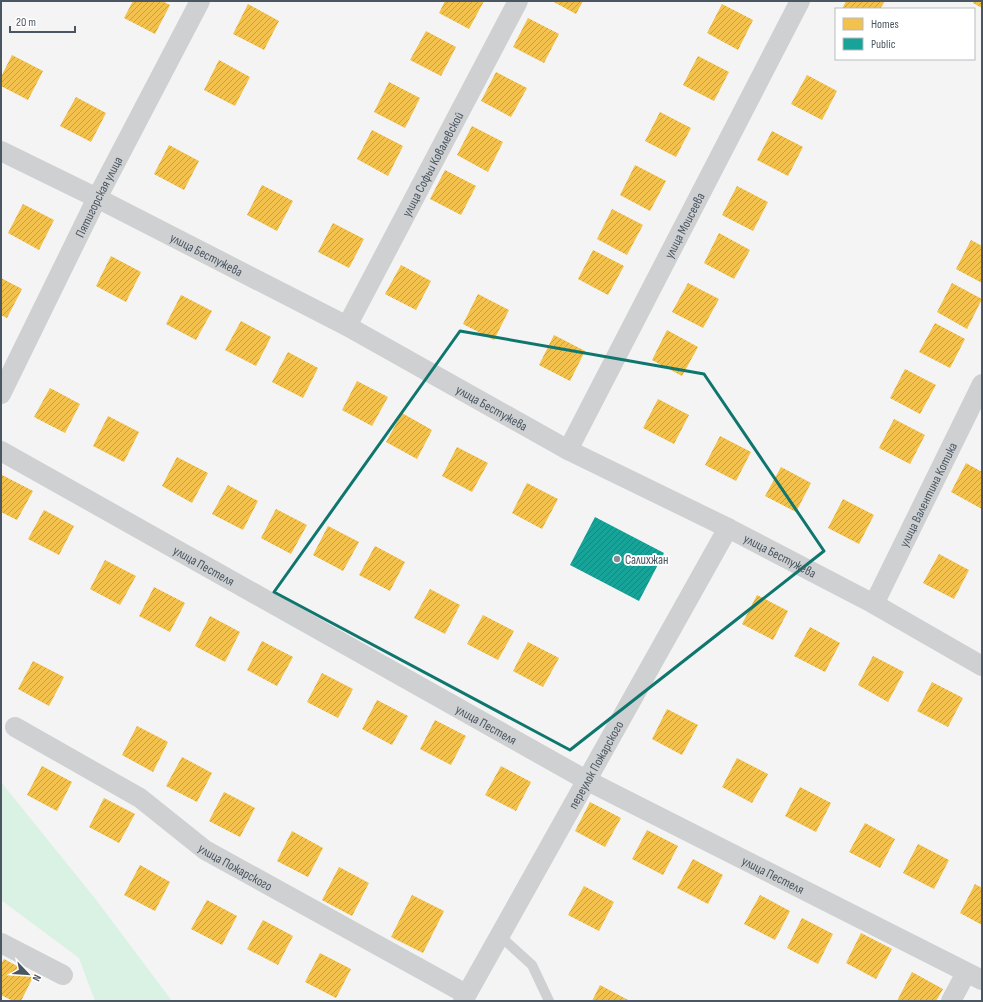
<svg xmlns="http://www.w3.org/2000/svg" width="983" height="1002" font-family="'Sofia Sans Condensed',sans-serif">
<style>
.green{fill:#d9f2e3}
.homes{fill:url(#homes-hatch)}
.public{fill:url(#public-hatch)}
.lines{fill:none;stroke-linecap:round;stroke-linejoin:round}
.lane{stroke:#ced0d2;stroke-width:10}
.street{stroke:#ced0d2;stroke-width:20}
.marked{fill:none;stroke:#0f766e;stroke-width:3;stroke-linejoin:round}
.poi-dot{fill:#868d94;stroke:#fff;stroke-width:1.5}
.labels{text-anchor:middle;stroke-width:4;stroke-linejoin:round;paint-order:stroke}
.street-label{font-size:13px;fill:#4a5661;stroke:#fff}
.poi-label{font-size:13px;fill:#4a5661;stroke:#fff;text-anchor:start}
</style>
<defs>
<pattern id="homes-hatch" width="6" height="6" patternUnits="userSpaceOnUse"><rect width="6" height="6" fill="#f2c14e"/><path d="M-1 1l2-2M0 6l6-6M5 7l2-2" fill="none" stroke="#c6a044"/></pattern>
<pattern id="public-hatch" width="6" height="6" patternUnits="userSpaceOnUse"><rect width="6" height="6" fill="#17a398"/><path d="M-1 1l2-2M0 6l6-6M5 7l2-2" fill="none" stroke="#17887f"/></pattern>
</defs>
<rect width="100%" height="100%" fill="#f4f4f4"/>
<path class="green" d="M1,782L97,901L172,1001H95L79,958L1,900Z"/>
<path class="homes" d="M133,1H162L170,5L155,34L124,18Z
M445,1H484L469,29L439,13Z
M552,1H583L576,14Z
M846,1H885L880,9H842Z
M974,1H982V8L973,3Z
M248,4L279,21L264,50L233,34Z
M722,4L753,20L738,50L707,33Z
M528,18L559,34L544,63L513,47Z
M426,31L456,47L441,76L410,60Z
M12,55L43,71L28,100L1,86V77Z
M698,56L729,72L714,101L683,85Z
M219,60L250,77L235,106L204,90Z
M496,72L527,88L511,117L481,101Z
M807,75L837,91L822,120L791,104Z
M389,82L420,98L405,128L374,112Z
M76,97L106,113L91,142L60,126Z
M660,112L691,128L676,157L645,141Z
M472,126L503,142L488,172L457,155Z
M372,130L403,146L388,176L357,159Z
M772,131L803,147L788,176L757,160Z
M169,145L199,161L184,190L154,174Z
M635,165L666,181L650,211L620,195Z
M445,170L476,186L461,215L430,199Z
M262,185L293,201L277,231L247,215Z
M737,186L768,202L753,231L722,215Z
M23,204L54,220L39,250L8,233Z
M612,209L643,225L627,255L597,239Z
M333,223L364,239L349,268L318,252Z
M719,233L750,250L734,279L704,263Z
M971,240L982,246V283L956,269Z
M593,250L624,266L608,295L578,279Z
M111,256L141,272L126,302L96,286Z
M401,265L431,281L416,310L385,294Z
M1,278L22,289L7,318L1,315Z
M688,283L719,299L703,328L672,312Z
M952,283L982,299L967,329L937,312Z
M478,294L509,310L494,340L463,324Z
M181,295L212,311L196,340L166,324Z
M241,321L271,337L256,366L225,350Z
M935,323L965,339L950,368L919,352Z
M667,330L698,347L682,376L652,360Z
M554,335L585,351L570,381L539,365Z
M288,352L318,368L303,398L272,382Z
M905,369L936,385L920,414L890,398Z
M357,381L388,397L372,426L342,410Z
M50,388L80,404L65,433L34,417Z
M658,399L689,415L674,444L643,428Z
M402,413L432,430L417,459L386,442Z
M108,416L139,432L124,462L93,446Z
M894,419L925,435L910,464L879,448Z
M720,436L751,452L736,481L705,465Z
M457,447L488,463L472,492L442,476Z
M177,457L208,473L192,503L162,486Z
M966,463L982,472V509L951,492Z
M781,467L811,483L796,512L765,496Z
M2,475L33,491L17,520L1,512Z
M527,483L558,499L542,529L512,513Z
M228,485L258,501L243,530L212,514Z
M843,499L874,515L859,544L828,528Z
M276,509L307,525L291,554L261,538Z
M44,510L74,526L59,555L28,539Z
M328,526L359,542L343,571L313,555Z
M375,546L405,562L390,591L359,575Z
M939,554L969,570L954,599L923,583Z
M105,560L136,576L120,605L90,589Z
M154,587L185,603L170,632L139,616Z
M430,589L460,605L445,634L414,618Z
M757,595L788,611L773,640L742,624Z
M483,615L514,631L498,660L467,644Z
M210,616L240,632L225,662L195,646Z
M810,627L840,643L825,672L794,656Z
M262,641L293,657L277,686L247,670Z
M528,642L559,658L543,687L513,671Z
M873,656L904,672L888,702L858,685Z
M33,661L64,677L49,706L18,689Z
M322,673L353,689L338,718L307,702Z
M932,682L963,698L948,727L917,711Z
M377,700L408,716L392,745L362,729Z
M667,709L698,725L682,755L652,739Z
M435,720L466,736L451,765L420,749Z
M137,726L168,742L153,772L122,755Z
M182,757L212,773L197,802L166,786Z
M737,758L768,774L752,803L722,787Z
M42,766L72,782L57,811L27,795Z
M501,766L531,782L516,811L485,795Z
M800,787L831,803L816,832L785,816Z
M224,792L255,808L240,837L209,821Z
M104,798L135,814L119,843L89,827Z
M590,802L621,818L605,847L575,831Z
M865,823L895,839L880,868L849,852Z
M647,830L678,846L663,875L632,859Z
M292,831L323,848L308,877L277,861Z
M918,844L949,860L934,889L903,873Z
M693,859L723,875L708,904L677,888Z
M140,865L170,882L155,911L124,895Z
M339,867L369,883L352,916L322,900Z
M975,884L982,888V925L960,913Z
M584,886L614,902L599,931L568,915Z
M412,895L444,911L423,953L391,937Z
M760,895L790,911L775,940L744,924Z
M207,900L237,916L222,945L191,929Z
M802,918L833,934L818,964L787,948Z
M263,920L293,936L278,965L247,949Z
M861,933L892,949L876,979L846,963Z
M320,953L351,969L336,998L305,982Z
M4,959L34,975L21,1001H13L1,995V964Z
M912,972L943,989L936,1001H897Z
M600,985L630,1001H592Z"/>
<path class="public" d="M595,517L664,553L639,601L570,565Z"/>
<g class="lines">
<path class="lane" d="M499,935L532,965L549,1001"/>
<g class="street">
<path id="s1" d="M1,151L97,198L347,326L568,450L728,528L874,604L982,666"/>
<path id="s2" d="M347,326L518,1"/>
<path id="s3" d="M1,394L97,198L200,1"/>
<path id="s4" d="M568,450L800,1"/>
<path id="s5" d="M1,451L586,780L982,980"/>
<path id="s6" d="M874,604L982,384"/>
<path id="s7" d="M15,727L140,798L205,850L466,994"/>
<path d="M1,943L63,975"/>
<path id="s8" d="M463,1001L728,528"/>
<path d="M951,1001L966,973"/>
</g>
</g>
<path class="marked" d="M460,331L704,374L824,551L570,750L274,592Z"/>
<circle class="poi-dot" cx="617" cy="559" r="4"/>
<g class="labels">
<g class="street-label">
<text dy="5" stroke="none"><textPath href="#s2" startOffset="183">улица Софьи Ковалевской</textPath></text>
<text dy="5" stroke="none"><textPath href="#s3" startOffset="220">Пятигорская улица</textPath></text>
<text dy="5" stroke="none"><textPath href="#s4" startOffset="253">улица Моисеева</textPath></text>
<text dy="5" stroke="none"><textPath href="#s1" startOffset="230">улица Бестужева</textPath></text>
<text dy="5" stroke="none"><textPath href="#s1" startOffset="554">улица Бестужева</textPath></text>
<text dy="5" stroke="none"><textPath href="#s6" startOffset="122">улица Валентина Котика</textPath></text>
<text dy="5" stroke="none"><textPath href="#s1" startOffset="878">улица Бестужева</textPath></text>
<text dy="5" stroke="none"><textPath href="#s5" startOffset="233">улица Пестеля</textPath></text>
<text dy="5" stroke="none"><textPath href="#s5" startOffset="557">улица Пестеля</textPath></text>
<text dy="5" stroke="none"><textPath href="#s8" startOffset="271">переулок Пожарского</textPath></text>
<text dy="5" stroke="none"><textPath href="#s7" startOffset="262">улица Пожарского</textPath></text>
<text dy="5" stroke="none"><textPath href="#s5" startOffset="881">улица Пестеля</textPath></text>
</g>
<g class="poi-label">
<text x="625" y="564">Салихжан</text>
</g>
</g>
<rect width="983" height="1002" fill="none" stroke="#4a5661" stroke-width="4"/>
<rect x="835" y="8" width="140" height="52" fill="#ffffff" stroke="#b7bbc0"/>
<rect x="843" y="18" width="20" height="12" fill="#f2c14e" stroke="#b7bbc0"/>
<text x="871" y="28" font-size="12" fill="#4a5661">Homes</text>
<rect x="843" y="38" width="20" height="12" fill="#17a398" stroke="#b7bbc0"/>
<text x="871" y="48" font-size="12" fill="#4a5661">Public</text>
<g transform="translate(28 974) rotate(115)" stroke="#ffffff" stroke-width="3" paint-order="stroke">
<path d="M0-3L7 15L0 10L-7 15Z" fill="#4a5661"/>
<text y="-6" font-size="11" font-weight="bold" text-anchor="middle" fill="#4a5661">N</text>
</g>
<path d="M10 26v6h65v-6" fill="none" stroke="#4a5661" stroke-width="2"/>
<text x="16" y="26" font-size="12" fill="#4a5661" stroke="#ffffff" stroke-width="3" paint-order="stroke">20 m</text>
</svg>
